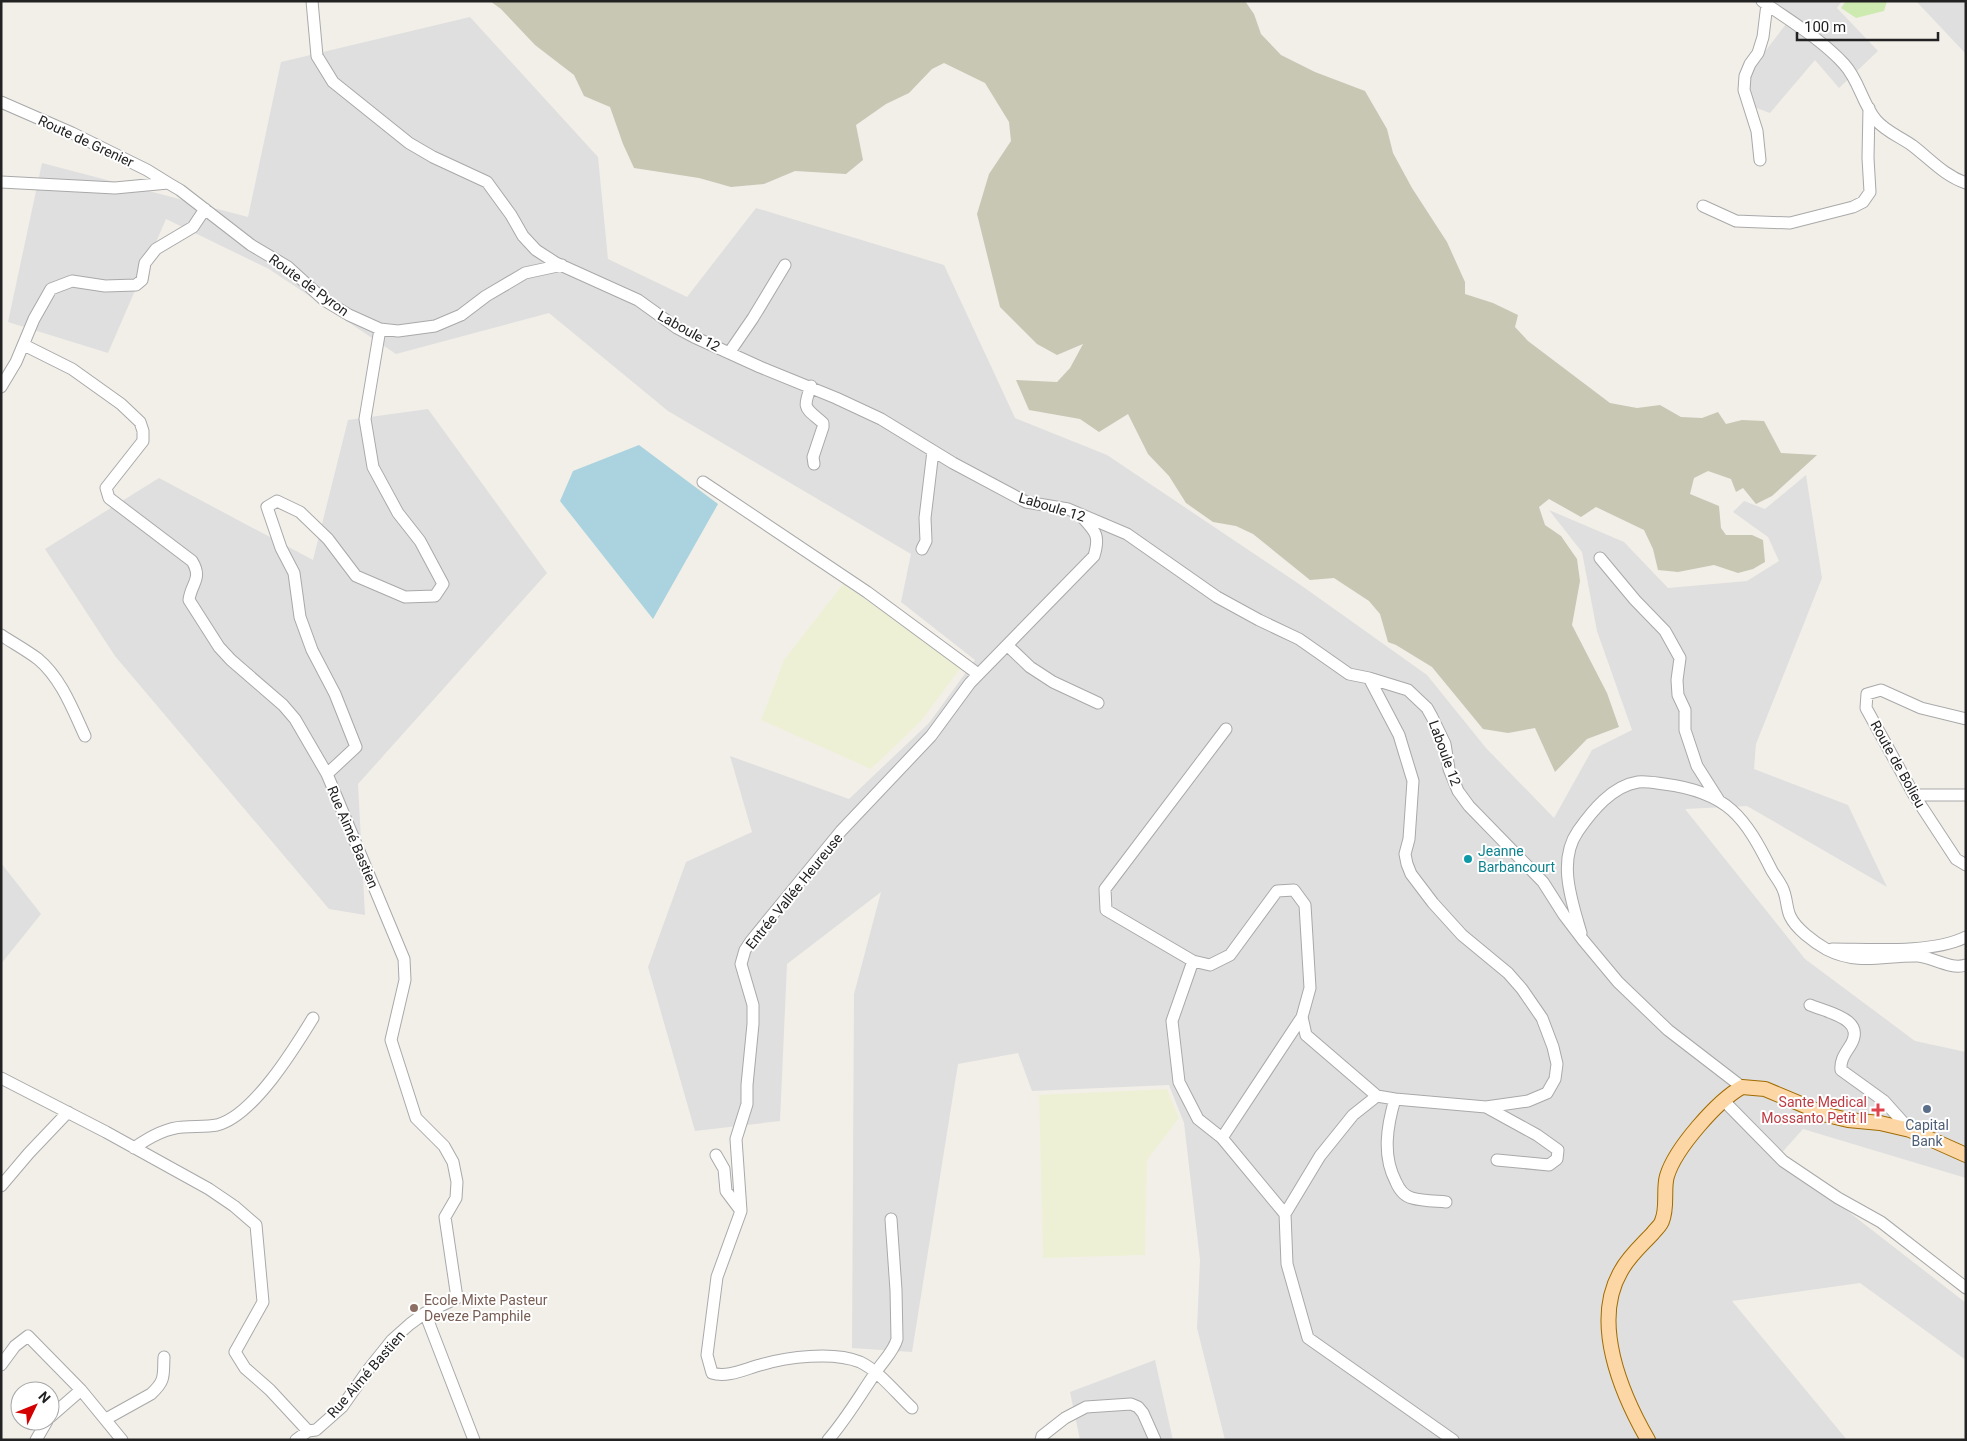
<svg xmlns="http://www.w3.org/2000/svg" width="1967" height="1441" font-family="Roboto,sans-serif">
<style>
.residential{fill:#e0dfdf}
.construction{fill:#c7c7b4}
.farmland{fill:#eef0d5}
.grass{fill:#cdebb0}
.water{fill:#aad3df}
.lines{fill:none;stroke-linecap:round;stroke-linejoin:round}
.minor-casing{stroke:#a9a9a9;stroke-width:13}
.major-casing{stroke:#a06b00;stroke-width:16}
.minor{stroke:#fff;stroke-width:11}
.major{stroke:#fcd6a4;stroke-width:14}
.culture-dot{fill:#0f9aa8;stroke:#fff;stroke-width:2}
.service-dot{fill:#5c6f8a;stroke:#fff;stroke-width:2}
.health-dot{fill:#e0444e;stroke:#fff;stroke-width:2}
.education-dot{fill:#8d6e63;stroke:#fff;stroke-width:2}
.labels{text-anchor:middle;stroke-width:4;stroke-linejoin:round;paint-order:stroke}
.street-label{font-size:14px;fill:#222;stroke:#fff}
.culture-label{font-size:14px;fill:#0d838f;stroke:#fff;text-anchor:start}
.health-label{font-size:14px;fill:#be3a42;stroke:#fff;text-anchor:end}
.service-label{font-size:14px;fill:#4e5e75;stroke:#fff}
.education-label{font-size:14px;fill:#785e54;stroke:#fff;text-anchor:start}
</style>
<rect width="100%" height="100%" fill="#f2efe9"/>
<path class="residential" d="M1774,1H1842L1837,8L1878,51L1839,88L1815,60L1770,113L1743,103L1750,71L1793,15Z
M1916,1H1966V54Z
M470,17L598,157L608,259L687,297L756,208L944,265L1015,418L1107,455L1302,586L1427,675L1486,748L1554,818L1592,750L1632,730L1597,631L1582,552L1549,510L1624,542L1668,588L1747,581L1779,561L1768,537L1733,512L1744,501L1765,509L1806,475L1822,578L1756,744L1754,769L1848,805L1887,887L1747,806L1685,809L1805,959L1915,1041L1966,1052V1178L1803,1129L1778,1157L1966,1303V1360L1860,1283L1732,1301L1847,1440H1225L1197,1328L1200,1260L1184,1123L1169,1085L1032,1091L1018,1053L958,1064L912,1352L852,1348L854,994L881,892L787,964L780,1121L695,1131L648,967L686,862L752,832L730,756L849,799L929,723L975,660L901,602L911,554L668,411L549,313L396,354L269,269L166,219L108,353L8,322L42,163L248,217L281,62Z
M428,409L547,573L358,784L365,915L329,909L115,656L45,549L159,478L313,560L348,420Z
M1,863L41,914L1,964Z
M1155,1360L1173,1440H1080L1070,1392Z"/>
<path class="construction" d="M490,1H1245L1254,14L1261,34L1281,55L1315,72L1365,91L1387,129L1393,153L1412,188L1447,242L1465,282V294L1493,303L1518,315L1515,327L1528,341L1610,403L1637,408L1660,405L1681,417L1702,418L1718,412L1726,424L1742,420L1764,421L1781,453L1817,455L1772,496L1756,504L1743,488L1736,492L1731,479L1708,471L1694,478L1690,494L1719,506L1721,528L1726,535H1752L1763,540L1765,562L1753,569L1738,573L1714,565L1678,572L1658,570L1653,549L1644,530L1596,507L1581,517L1549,499L1539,507L1545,525L1561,536L1577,559L1580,581L1572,625L1607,693L1619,727L1587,739L1555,772L1535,728L1508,733L1483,729L1432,667L1396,645L1388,642L1380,614L1369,601L1334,578L1310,580L1253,534L1236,526L1213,522L1186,503L1169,476L1148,454L1128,414L1099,432L1080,419L1029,410L1016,380L1057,382L1070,368L1083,344L1057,355L1037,344L1000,307L977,214L989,174L1011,141L1009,122L985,83L944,63L932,69L909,93L886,104L856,125L863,160L846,174L795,171L764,184L731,187L699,178L634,168L623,144L610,107L584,96L574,75L535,45L501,9Z"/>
<path class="farmland" d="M843,584L962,666L921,721L871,769L761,720L784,660Z
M1167,1089L1179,1118L1147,1160L1145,1255L1043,1258L1039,1095Z"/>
<path class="grass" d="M1846,1H1887L1884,11L1856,18L1841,8Z"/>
<path class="water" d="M639,445L718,504L653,619L560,501L573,471Z"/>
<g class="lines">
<defs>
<path id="minor" d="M312,1L317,56L333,82L409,143L433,157L487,182L511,215L523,236L536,250L556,263L638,300L677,328L694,337L760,367L836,398L881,419L953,463L1026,502L1068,509L1127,534L1217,597L1259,620L1299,639L1349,674L1369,678L1408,690L1427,708L1432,717L1445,744L1449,769L1458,791L1469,806L1543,882L1564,915L1583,940L1618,982L1668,1030L1742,1087
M1762,1C1790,21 1821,39 1844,64C1859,80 1862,103 1876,120C1886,132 1901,137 1913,146C1931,160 1945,176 1966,183
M1,102L72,133L147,170L168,183
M1760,160L1757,131L1744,90L1745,76L1750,64L1758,53L1763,37L1767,4
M1,182L115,188L168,183L180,190L251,245L288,267L324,300L349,315L380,329L398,331L435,326L461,315L486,296L525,273L562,265
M1703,206L1736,221L1790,223L1853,207L1863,202L1870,192L1868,158L1869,108
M24,345L72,369L121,404L140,422L143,431V441L106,488L109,498L192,561C203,579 191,583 189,600L219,647L231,660L283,705L295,719L327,774
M729,353L753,318L785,265
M811,386C802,410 805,407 823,423V427L813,457L814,464
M1,387L16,362L34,319L51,289L72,281L105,286L136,285L142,280L145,263L156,249L193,227L205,209
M703,482L867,592L978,674
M922,549L926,541L925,518L933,451
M1600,558L1635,600L1665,631L1680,658L1677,680L1678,695L1685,710V730L1697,766L1718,799
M1,635C13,643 26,650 38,659C61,678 73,710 85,736
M1007,645L1030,667L1053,682L1098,703
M1369,678L1399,735L1413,781L1409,839L1405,854L1407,864L1411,874L1433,903L1462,935L1508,973L1522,989L1542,1018L1553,1047L1557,1064L1555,1079L1547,1093L1528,1101L1486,1107
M1966,719L1921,708L1881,690L1867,694L1866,708L1914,795L1956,859L1966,865
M1914,795H1966
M1581,933C1572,902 1557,861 1578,831C1592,811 1612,786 1638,782C1646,781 1656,783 1664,784C1728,792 1745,817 1772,871C1775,876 1779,881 1782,887C1787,896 1786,907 1790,916C1796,929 1814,942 1826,949C1859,966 1885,955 1918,956C1932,957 1950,970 1966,965
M1832,949C1870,949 1931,954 1966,937
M1193,961L1172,1021L1179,1082L1198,1119L1222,1138L1285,1214
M1810,1005C1829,1013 1867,1019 1850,1046C1845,1054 1840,1060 1841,1070L1884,1101L1910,1130
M1302,1017L1306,1035L1377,1096L1395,1099L1486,1107L1537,1135L1558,1150L1557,1159L1549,1165L1497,1160
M1,1078L106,1132L209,1189L234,1206L256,1225L263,1302L235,1352L245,1368L270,1390L308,1431
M1377,1096L1353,1115L1320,1156L1285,1214L1287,1264L1308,1338L1453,1440
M1395,1099C1387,1126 1382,1156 1396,1182C1399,1189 1404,1196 1412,1198C1422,1201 1435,1201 1446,1202
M1724,1101L1783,1161L1838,1198L1881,1222L1966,1288
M1222,1138L1302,1017L1310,988L1305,905L1294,890L1277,891L1230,955L1210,965L1193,961L1106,910L1105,889L1226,729
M134,1148C148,1138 165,1128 183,1127C194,1126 206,1127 217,1125C253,1116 294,1049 313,1018
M716,1155L724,1169L726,1191L741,1211
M1,1186L29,1153L68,1112
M425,1313L474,1440
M1,1365L15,1346L28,1336L81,1390L122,1440
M912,1408C896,1393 879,1371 860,1362C833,1351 787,1357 760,1365C745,1369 727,1378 712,1373L707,1355L717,1277L741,1211L736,1139L747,1104V1085L753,1024V1005L741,964L745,950L751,941L841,831L931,736L970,683L1094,556C1100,536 1096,532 1083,518
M50,1417L81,1390
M106,1419L151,1394C166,1380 163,1376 164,1357
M36,1440L47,1421
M296,1440L308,1431L316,1430L342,1407L368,1370L392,1340L410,1324L425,1313L457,1298L445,1217L456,1198L457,1182L453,1162L444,1146L416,1118L391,1040L405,980L404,959L327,774L356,747L335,694L312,650L300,617L294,573L281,548L267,507L277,501L300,512L328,539L356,576L405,597L435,596L443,584L420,541L398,513L373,467L365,419L380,329
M828,1440C847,1418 860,1395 876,1372C883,1361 894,1351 897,1339L896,1290L891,1219
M1041,1440L1042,1436L1065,1418L1086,1407L1131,1404L1138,1407L1143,1413L1155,1440"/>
<path id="major" d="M1648,1440C1621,1393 1591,1322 1621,1271C1629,1256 1642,1245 1653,1233C1656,1229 1661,1225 1662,1221C1668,1207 1663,1189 1667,1176C1675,1149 1717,1101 1742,1087L1765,1089L1827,1115L1848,1120L1880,1123L1910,1130L1966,1155"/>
</defs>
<use href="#minor" class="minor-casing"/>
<use href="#major" class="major-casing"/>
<use href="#minor" class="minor"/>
<use href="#major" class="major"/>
</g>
<circle class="culture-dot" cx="1468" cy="859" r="5"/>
<circle class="service-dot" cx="1927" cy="1109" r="5"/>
<path class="health-dot" d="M1875.5 1102.5h5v5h5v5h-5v5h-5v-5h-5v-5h5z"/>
<circle class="education-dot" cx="414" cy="1308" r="5"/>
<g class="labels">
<g class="street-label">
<text transform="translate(86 141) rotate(25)" y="5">Route de Grenier</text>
<text transform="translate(309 285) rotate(36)" y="5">Route de Pyron</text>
<text transform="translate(689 331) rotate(29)" y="5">Laboule 12</text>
<text transform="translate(1052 507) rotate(17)" y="5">Laboule 12</text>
<text transform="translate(1445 753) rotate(70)" y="5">Laboule 12</text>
<text transform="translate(1898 764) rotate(61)" y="5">Route de Bolieu</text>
<text transform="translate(353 837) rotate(67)" y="5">Rue Aimé Bastien</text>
<text transform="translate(794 891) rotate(-51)" y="5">Entrée Vallée Heureuse</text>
<text transform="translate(366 1374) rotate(-49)" y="5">Rue Aimé Bastien</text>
</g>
<g class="culture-label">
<text x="1478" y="856">Jeanne<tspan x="1478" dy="16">Barbancourt</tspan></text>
</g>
<g class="health-label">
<text x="1867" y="1107">Sante Medical<tspan x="1867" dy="16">Mossanto Petit II</tspan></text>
</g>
<g class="service-label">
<text x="1927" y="1130">Capital<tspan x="1927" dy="16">Bank</tspan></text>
</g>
<g class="education-label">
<text x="424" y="1305">Ecole Mixte Pasteur<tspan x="424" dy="16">Deveze Pamphile</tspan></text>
</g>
</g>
<rect width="1967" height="1441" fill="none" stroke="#222222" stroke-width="5"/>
<g transform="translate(35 1406) rotate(47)"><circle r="24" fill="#ffffff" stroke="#a7a7a7"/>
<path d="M0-4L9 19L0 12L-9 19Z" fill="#d40000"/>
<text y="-8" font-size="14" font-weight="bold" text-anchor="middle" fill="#222222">N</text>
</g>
<path d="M1797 32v8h141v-8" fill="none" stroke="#222222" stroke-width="2.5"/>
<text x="1804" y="32" font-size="15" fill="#222222" stroke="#ffffff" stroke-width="4" paint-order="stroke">100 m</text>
</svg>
